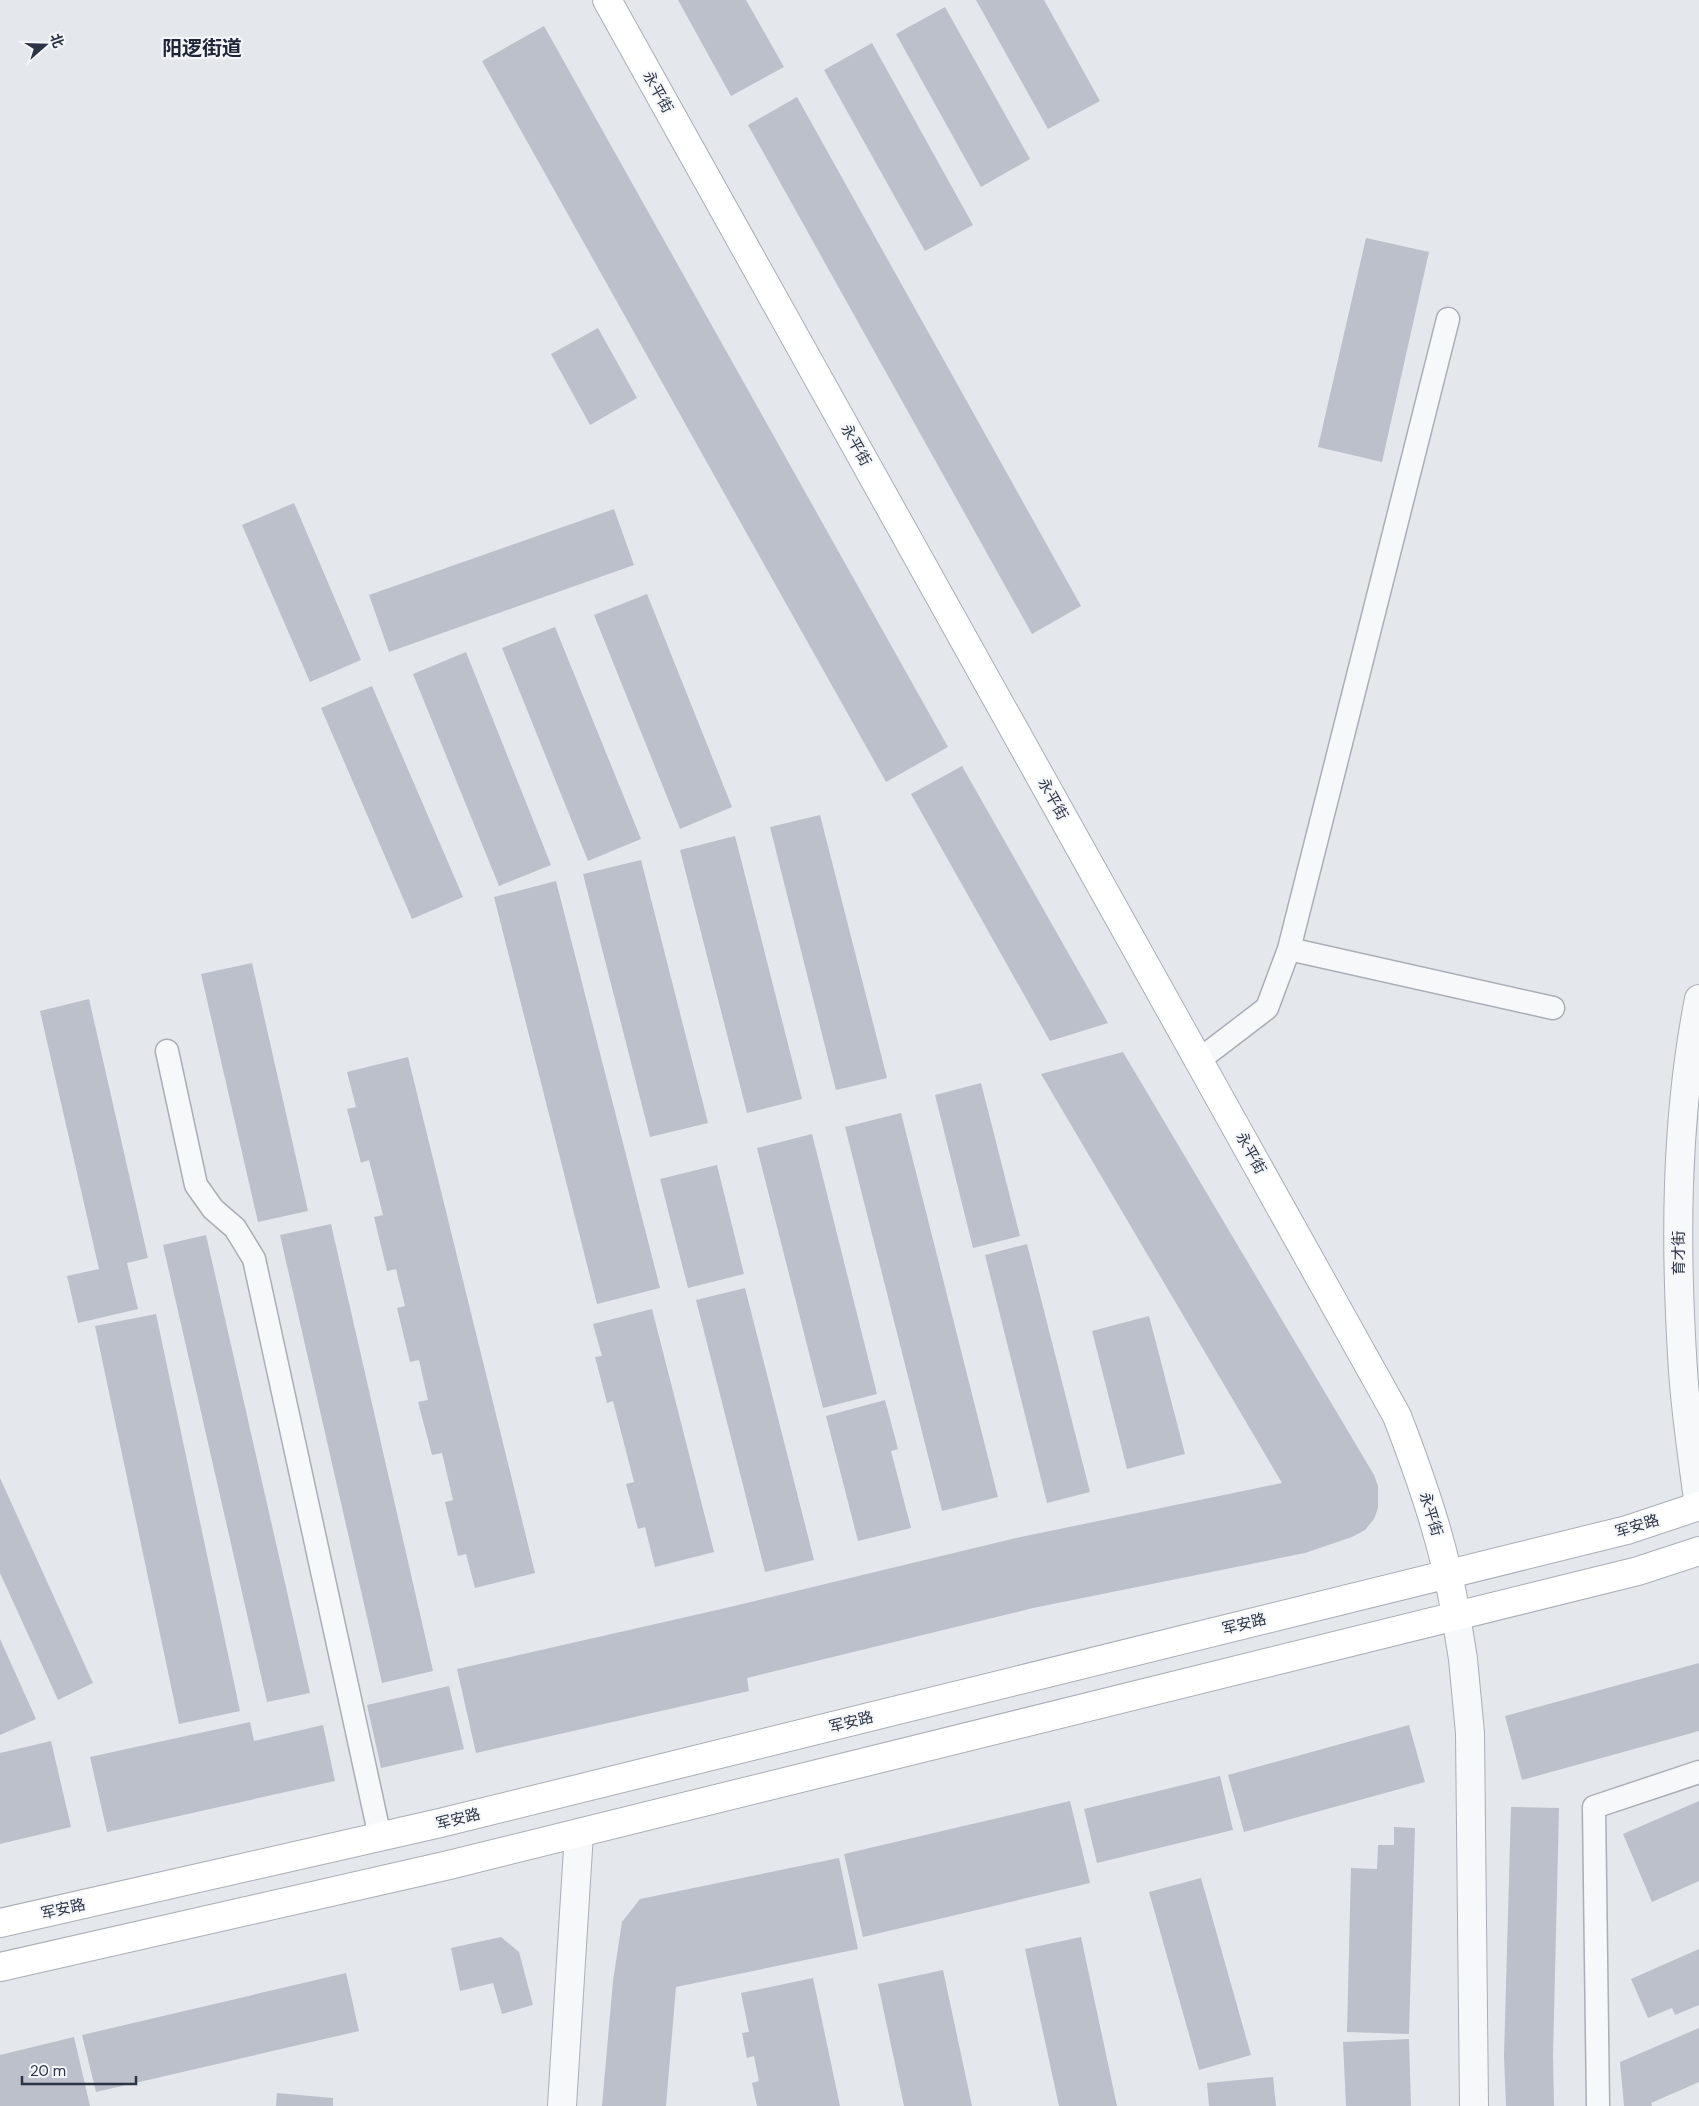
<svg xmlns="http://www.w3.org/2000/svg" width="1699" height="2106" font-family="'DM Sans','Noto Sans SC',sans-serif">
<style>
.building{fill:#bbc0ca}
.lines{fill:none;stroke-linecap:round;stroke-linejoin:round}
.lane-casing{stroke:#a9aeb7;stroke-width:25}
.street-casing{stroke:#a9aeb7;stroke-width:30}
.secondary-casing{stroke:#a9aeb7;stroke-width:30}
.lane{stroke:#f7f8fa;stroke-width:22}
.street{stroke:#f7f8fa;stroke-width:28}
.secondary{stroke:#fff;stroke-width:28}
.labels{text-anchor:middle;stroke-width:4.5;stroke-linejoin:round;paint-order:stroke}
.street-label{font-size:15px;fill:#2b3445;stroke:#f4f6f9}
.district-label{font-size:20px;font-weight:bold;fill:#1d2536;stroke:#f4f6f9}
</style>
<rect width="100%" height="100%" fill="#e4e7ec"/>
<path class="building" d="M678,0H746L784,67L731,96Z
M976,0H1044L1100,101L1048,129Z
M945,7L1030,159L981,187L896,34Z
M544,26L948,747L886,782L482,61Z
M872,43L973,225L925,251L824,70Z
M797,97L1081,606L1032,634L748,125Z
M1366,238L1429,252L1382,462L1318,447Z
M598,328L637,398L590,425L551,354Z
M294,503L361,660L310,682L242,525Z
M614,509L634,565L389,652L369,595Z
M647,594L732,807L680,829L594,615Z
M555,627L641,839L588,861L502,648Z
M466,652L551,865L499,886L413,674Z
M372,686L463,897L412,919L321,708Z
M962,766L1108,1023L1050,1041L911,794Z
M820,815L887,1078L836,1090L770,827Z
M735,836L802,1099L747,1113L680,850Z
M641,860L708,1123L650,1137L583,874Z
M556,881L660,1288L597,1304L494,897Z
M252,963L308,1211L258,1222L201,974Z
M89,999L148,1258L127,1263L138,1309L78,1323L67,1276L99,1269L40,1011Z
M1123,1052L1374,1475L1378,1486V1508L1374,1519L1365,1530L1352,1537L1305,1553L1033,1608L747,1678L749,1691L476,1753L457,1669L730,1607L1016,1538L1282,1483L1041,1074Z
M408,1057L535,1573L475,1588L466,1554L458,1556L445,1502L453,1500L442,1453L432,1455L418,1402L428,1400L419,1360L410,1362L397,1308L405,1306L396,1269L387,1271L374,1217L383,1215L369,1160L361,1163L347,1109L356,1107L347,1072Z
M981,1083L1020,1236L973,1248L935,1095Z
M901,1113L998,1497L942,1511L845,1127Z
M812,1134L877,1394L823,1408L757,1148Z
M717,1165L744,1274L688,1288L660,1179Z
M331,1224L433,1671L382,1683L280,1235Z
M206,1235L310,1693L267,1702L163,1245Z
M1027,1244L1090,1492L1047,1503L985,1255Z
M745,1288L814,1560L765,1572L696,1300Z
M652,1309L714,1552L655,1567L645,1527L638,1529L626,1484L634,1482L613,1401L607,1403L595,1357L602,1356L593,1324Z
M156,1314L240,1711L179,1724L95,1326Z
M1149,1316L1185,1454L1127,1469L1092,1331Z
M885,1400L898,1449L891,1451L911,1528L858,1541L826,1416Z
M0,1478L93,1683L58,1700L0,1573Z
M0,1639L36,1719L0,1735Z
M1699,1663V1731L1522,1780L1505,1716Z
M449,1686L464,1749L381,1768L367,1705Z
M250,1722L254,1741L323,1725L335,1781L107,1832L90,1757Z
M1409,1725L1425,1782L1244,1832L1228,1775Z
M51,1741L71,1827L0,1844V1753Z
M1220,1776L1233,1830L1097,1863L1084,1809Z
M1070,1801L1090,1883L863,1937L844,1854Z
M1699,1801V1881L1652,1902L1623,1834Z
M1511,1807L1559,1808L1553,2056L1554,2106H1506L1504,2056Z
M1394,1827L1415,1828L1409,2034L1347,2032L1351,1868L1377,1869L1378,1845H1394Z
M839,1858L858,1949L676,1987L666,2106H602L613,1981L622,1922L640,1899Z
M1201,1878L1251,2055L1199,2070L1149,1892Z
M501,1937L519,1952L533,2005L502,2014L493,1983L460,1991L451,1948Z
M1081,1937L1117,2106H1059L1025,1949Z
M1699,1949V2005L1675,2015L1672,2008L1648,2018L1631,1979Z
M943,1970L972,2106H904L878,1984Z
M346,1973L359,2031L96,2092L82,2035Z
M813,1978L840,2106H757L752,2083L759,2081L754,2056L747,2058L742,2033L749,2032L741,1993Z
M1699,2028V2082L1651,2103L1652,2106H1624L1620,2062Z
M74,2037L90,2106H0V2055Z
M1409,2039L1411,2106H1346L1343,2042Z
M1273,2077L1276,2106H1209L1207,2083Z
M277,2093L333,2098V2106H276Z"/>
<g class="lines">
<defs>
<path id="lane" d="M1289,949L1553,1008
M167,1051L196,1185L213,1209L235,1228L254,1259L380,1837
M1199,1060L1267,1008L1289,949L1448,319
M1598,2106L1594,1807L1699,1772"/>
<path id="street" d="M1699,1507C1693,1461 1686,1416 1683,1371C1675,1247 1675,1121 1699,999
M1456,1616L1463,1659L1470,1733L1474,2106
M562,2106L579,1833"/>
<path id="secondary" d="M607,0L1397,1416C1422,1481 1445,1547 1456,1616
M0,1923L440,1823L1627,1530L1699,1506
M0,1967L449,1865L1638,1571L1699,1551"/>
</defs>
<use href="#lane" class="lane-casing"/>
<use href="#street" class="street-casing"/>
<use href="#secondary" class="secondary-casing"/>
<use href="#lane" class="lane"/>
<use href="#street" class="street"/>
<use href="#secondary" class="secondary"/>
</g>
<g class="labels">
<g class="street-label">
<text transform="translate(658 92) rotate(61)" y="5">永平街</text>
<text transform="translate(856 445) rotate(61)" y="5">永平街</text>
<text transform="translate(1053 799) rotate(61)" y="5">永平街</text>
<text transform="translate(1251 1153) rotate(61)" y="5">永平街</text>
<text transform="translate(1679 1253) rotate(-90)" y="5">育才街</text>
<text transform="translate(1431 1514) rotate(73)" y="5">永平街</text>
<text transform="translate(1637 1526) rotate(-17)" y="5">军安路</text>
<text transform="translate(1244 1624) rotate(-14)" y="5">军安路</text>
<text transform="translate(851 1722) rotate(-14)" y="5">军安路</text>
<text transform="translate(458 1819) rotate(-14)" y="5">军安路</text>
<text transform="translate(63 1909) rotate(-13)" y="5">军安路</text>
</g>
<g class="district-label">
<text x="202" y="55">阳逻街道</text>
</g>
</g>
<g transform="translate(45 45) rotate(70)" stroke="#f4f6f9" stroke-width="4" paint-order="stroke">
<path d="M0-4L9 19L0 12L-9 19Z" fill="#2b3445"/>
<text y="-8" font-size="14" font-weight="bold" text-anchor="middle" fill="#2b3445">北</text>
</g>
<path d="M22 2076v8h114v-8" fill="none" stroke="#2b3445" stroke-width="2.5"/>
<text x="30" y="2076" font-size="15" fill="#2b3445" stroke="#f4f6f9" stroke-width="4" paint-order="stroke">20 m</text>
</svg>
